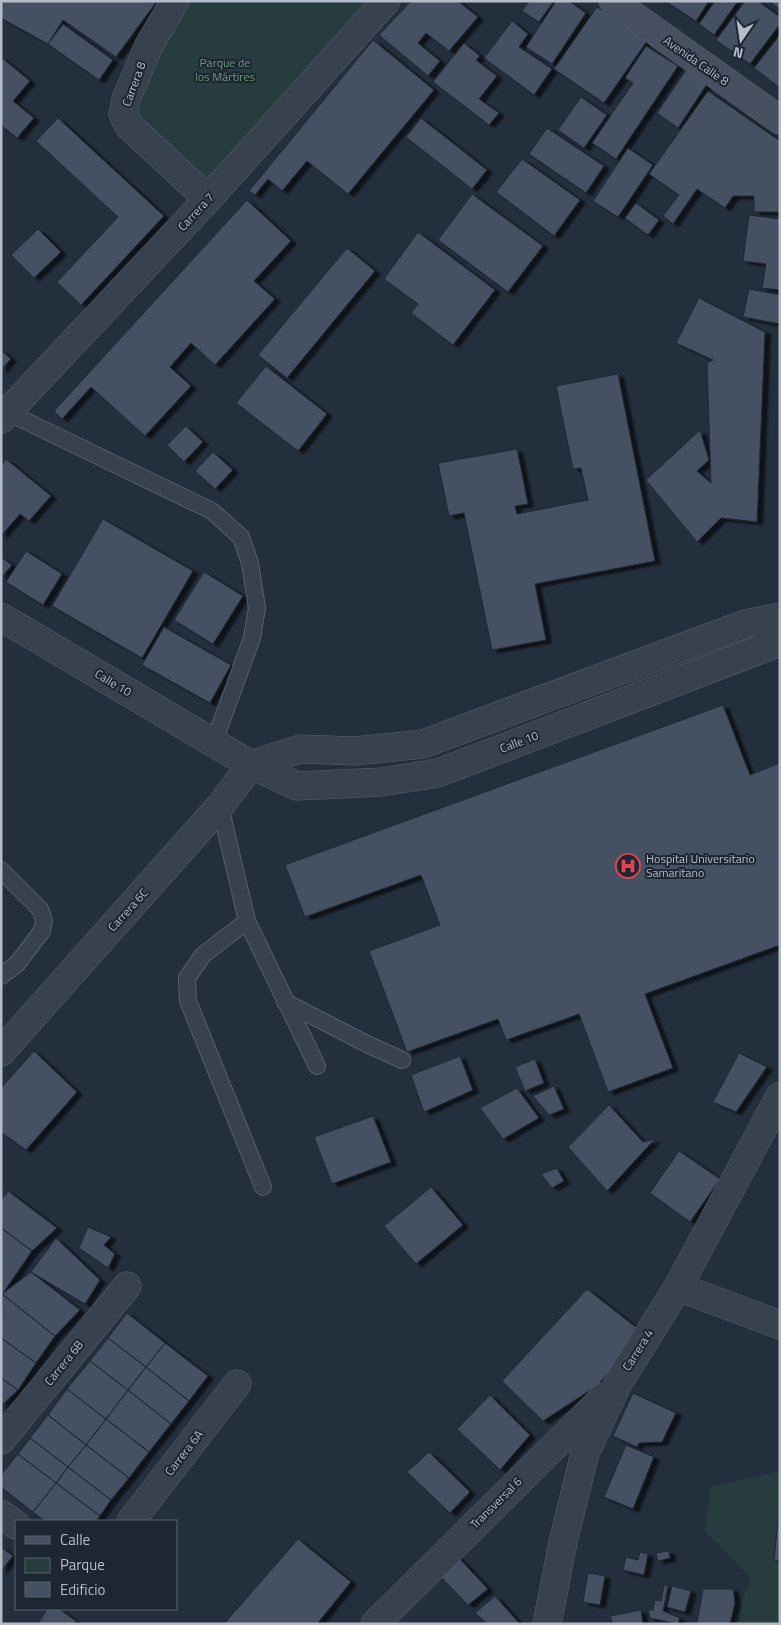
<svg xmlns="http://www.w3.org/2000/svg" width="781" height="1625" font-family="'Titillium Web',sans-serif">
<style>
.green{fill:#263c3f}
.building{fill:#455162;stroke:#1f2835;filter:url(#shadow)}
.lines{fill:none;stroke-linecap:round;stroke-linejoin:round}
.service-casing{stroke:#565f6c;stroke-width:18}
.minor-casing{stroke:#565f6c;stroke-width:29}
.tertiary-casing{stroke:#565f6c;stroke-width:29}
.secondary-casing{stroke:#565f6c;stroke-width:29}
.service{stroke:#38414e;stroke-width:16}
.minor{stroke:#38414e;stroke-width:28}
.tertiary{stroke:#38414e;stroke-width:28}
.secondary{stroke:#465061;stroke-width:28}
.labels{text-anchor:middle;stroke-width:4;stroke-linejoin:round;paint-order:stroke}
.street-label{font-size:12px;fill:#b4bcc9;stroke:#1d2633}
.park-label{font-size:12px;fill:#6b9a76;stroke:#1d2633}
.poi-label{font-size:12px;fill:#b4bcc9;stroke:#1d2633;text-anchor:start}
</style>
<defs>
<filter id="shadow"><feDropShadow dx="5.5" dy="3" stdDeviation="1" flood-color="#0009"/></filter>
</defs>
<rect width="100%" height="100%" fill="#242f3e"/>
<path class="green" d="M182,1H380L214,185L128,115Z
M780,1471V1624H733L751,1578L705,1531L710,1487Z"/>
<path class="building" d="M1,1H157L116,57L63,20L48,44L1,18Z
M411,1H458L478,17L449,51L426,33L418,43L440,61L428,76L379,35Z
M529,1H554L539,22L522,11Z
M556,1H569L586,13L552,64L526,47Z
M665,1H709L696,21Z
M715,1H738L714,35L699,24Z
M745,1H758L780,17V24L750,64L716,40Z
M769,1H780V7L779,9Z
M597,7L647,41L604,103L554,69Z
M512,21L528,34L519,47L552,69L534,95L484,58Z
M63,24L113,60L99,80L48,44Z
M779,36L780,37V88L754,68Z
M373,40L434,90L348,194L307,161L282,191L268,179L255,195L249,191Z
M464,43L480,56L476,60L497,76L479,99L499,113L489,125L433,82Z
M646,46L678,66L616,159L592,143L633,83L625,78Z
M1,57L30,81L13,101L34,118L17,138L1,125Z
M686,70L707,84L678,128L657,113Z
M708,91L780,141V212H754V196H733L725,208L697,189L673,224L663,216L679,195L649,174Z
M581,97L607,115L584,148L558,130Z
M58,118L164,216L81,305L57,282L118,217L36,141Z
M421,118L487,170L472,189L406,137Z
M547,128L604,166L586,193L529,154Z
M628,148L653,165L618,217L593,201Z
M522,159L580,200L554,236L496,192Z
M472,194L543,246L508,292L438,240Z
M247,200L291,241L254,281L275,299L215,365L191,343L170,367L191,386L145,436L91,387L62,419L54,411Z
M636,203L659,220L648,235L625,218Z
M749,215L780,219V290L762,288L766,264L743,261Z
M38,229L61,252L34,278L11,255Z
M418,232L495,290L453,345L411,313L418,304L384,279Z
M347,248L375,271L287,378L258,355Z
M749,289L780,295V324L743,317Z
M699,298L765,332L757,522L721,518L697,542L646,480L700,430L709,460L697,471L711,483L707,363L713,360L676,343Z
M1,350L11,359L1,370Z
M266,366L327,414L298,451L236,403Z
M618,374L655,561L535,584L546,640L492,650L464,513L449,516L438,463L517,449L528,504L515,506L517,514L588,500L581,468L573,469L556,386Z
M186,426L203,442L184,462L167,445Z
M213,452L233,470L215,489L195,471Z
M6,459L51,496L29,521L20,514L1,536V465Z
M103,519L193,571L142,658L52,606Z
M26,551L62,574L43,605L6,582Z
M1,557L12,565L1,578Z
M204,572L243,596L213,644L174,620Z
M164,627L231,665L210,703L142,665Z
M723,705L750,775L780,763V945L645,994L673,1068L608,1092L579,1014L506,1040L498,1019L407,1052L369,951L440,925L421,875L305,917L285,865Z
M34,1051L77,1092L26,1150L1,1132V1088Z
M739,1053L767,1067L736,1112L713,1102Z
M460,1056L473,1090L424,1112L411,1075Z
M535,1059L544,1083L525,1091L515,1067Z
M554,1086L564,1109L549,1115L533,1096Z
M517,1088L539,1118L503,1139L480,1108Z
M609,1105L643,1142L655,1139L607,1191L568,1147Z
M373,1116L391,1162L332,1184L314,1137Z
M679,1151L720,1179L690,1222L650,1193Z
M557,1168L564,1181L552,1188L541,1174Z
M431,1187L463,1225L416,1264L384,1226Z
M8,1191L57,1228L32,1251L1,1228V1200Z
M88,1227L111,1237L104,1245L115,1254L108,1268L79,1248Z
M1,1228L32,1251L1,1296Z
M56,1238L100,1280L85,1304L31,1272Z
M31,1272L80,1310L55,1336L2,1294Z
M587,1289L637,1328L625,1353L598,1385L543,1421L502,1381Z
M2,1294L55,1336L36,1363L1,1338Z
M127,1313L165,1343L146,1367L108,1338Z
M1,1338L36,1363L18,1390L1,1378Z
M108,1338L146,1367L128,1390L90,1361Z
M165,1343L208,1376L189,1401L146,1367Z
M90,1361L128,1390L106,1419L67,1389Z
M146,1367L189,1401L171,1424L128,1390Z
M1,1378L18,1390L1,1406Z
M67,1389L106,1419L86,1445L48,1415Z
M128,1390L171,1424L149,1452L106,1419Z
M633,1393L676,1413L662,1442L639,1443L637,1447L613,1436Z
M490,1395L530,1435L500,1470L457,1429Z
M48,1415L86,1445L68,1467L30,1438Z
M106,1419L149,1452L129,1478L86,1445Z
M30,1438L68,1467L56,1483L18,1454Z
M86,1445L129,1478L111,1500L68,1467Z
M626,1445L654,1457L633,1509L604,1497Z
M429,1452L470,1492L450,1513L407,1472Z
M18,1454L56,1483L33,1512L1,1487V1475Z
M68,1467L111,1500L100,1516L56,1483Z
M56,1483L100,1516L96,1521H45L33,1512Z
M779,1509L780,1560L774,1561Z
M298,1539L351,1582L317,1624H224Z
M1,1547L13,1556L1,1571Z
M669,1551L670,1558L658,1561L656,1553Z
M640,1552L648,1554L644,1575L623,1570L626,1557L638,1560Z
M457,1556L488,1589L468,1605L438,1574Z
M588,1573L605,1576L600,1605L583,1602Z
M664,1585L668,1586L663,1611L680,1618L678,1624L650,1618L648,1610H653L655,1600L661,1601Z
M672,1586L691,1591L685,1612L667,1607Z
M703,1589H733L735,1603L730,1624H697Z
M495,1596L520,1624H488L475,1613Z
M47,1609H59L76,1621L74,1624H38Z
M641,1610L643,1624H613L610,1616Z"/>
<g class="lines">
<defs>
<path id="service" d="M7,412L212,511L241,537L250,563L257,608L252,638L214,742
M220,806L247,921L317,1066
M1,870L40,909L44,920L42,931L17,964L1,976
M247,921L203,955L187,978L188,1001L263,1187
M285,1002L367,1044L402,1060"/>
<path id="minor" d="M175,1L149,45L126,99L123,114L129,126L208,199
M1,617L251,765L297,786L382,782L438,773L780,642
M251,765L300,749L355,751L423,744L745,624L780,617
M1,1052L220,806L251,765
M678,1287L780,1325
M1,1440L127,1286
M1,1514L16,1525
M131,1521L237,1384
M375,1624L604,1397
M547,1624L563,1542L585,1453L618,1383L678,1287L780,1096"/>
<path id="tertiary" d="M1,419L208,199L386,1"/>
<path id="secondary" d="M613,1L780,120"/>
</defs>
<use href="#service" class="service-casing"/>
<use href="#minor" class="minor-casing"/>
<use href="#tertiary" class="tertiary-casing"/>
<use href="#secondary" class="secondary-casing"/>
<use href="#service" class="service"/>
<use href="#minor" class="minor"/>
<use href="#tertiary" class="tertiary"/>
<use href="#secondary" class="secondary"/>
</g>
<defs>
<symbol id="hospital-ring" viewBox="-11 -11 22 22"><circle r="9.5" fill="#1d2633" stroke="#e0444e" stroke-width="1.5"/><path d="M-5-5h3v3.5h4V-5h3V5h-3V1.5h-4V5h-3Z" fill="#e0444e"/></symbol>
</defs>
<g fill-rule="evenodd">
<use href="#hospital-ring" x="614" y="852" width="28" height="28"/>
</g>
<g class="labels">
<g class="street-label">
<text transform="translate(696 61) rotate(35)" y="4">Avenida Calle 8</text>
<text transform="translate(134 84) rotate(-70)" y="4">Carrera 8</text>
<text transform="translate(196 212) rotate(-47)" y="4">Carrera 7</text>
<text transform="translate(113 683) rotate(31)" y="4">Calle 10</text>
<text transform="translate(519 742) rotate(-21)" y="4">Calle 10</text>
<text transform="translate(128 910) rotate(-48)" y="4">Carrera 6C</text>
<text transform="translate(638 1350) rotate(-58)" y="4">Carrera 4</text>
<text transform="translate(64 1363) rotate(-51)" y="4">Carrera 6B</text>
<text transform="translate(184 1453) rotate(-52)" y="4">Carrera 6A</text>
<text transform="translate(496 1503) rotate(-45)" y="4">Transversal 6</text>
</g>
<g class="park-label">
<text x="225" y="67">Parque de<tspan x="225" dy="14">los Mártires</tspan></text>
</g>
<g class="poi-label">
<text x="646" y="863">Hospital Universitario<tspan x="646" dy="14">Samaritano</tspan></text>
</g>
</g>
<rect width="781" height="1625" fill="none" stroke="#b4bcc9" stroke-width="5"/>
<rect x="15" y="1520" width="162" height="90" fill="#1d2633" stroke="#59626f"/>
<rect x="25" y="1536" width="25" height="8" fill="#465061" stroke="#59626f"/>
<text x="60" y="1545" font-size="15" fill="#b4bcc9">Calle</text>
<rect x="25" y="1558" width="25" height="15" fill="#263c3f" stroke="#59626f"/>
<text x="60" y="1570" font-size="15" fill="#b4bcc9">Parque</text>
<rect x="25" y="1582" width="25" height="15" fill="#455162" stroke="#59626f"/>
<text x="60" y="1595" font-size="15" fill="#b4bcc9">Edificio</text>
<g transform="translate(741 40) rotate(193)" stroke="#1d2633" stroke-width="4" paint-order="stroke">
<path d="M0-4L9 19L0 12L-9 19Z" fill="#b4bcc9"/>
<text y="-8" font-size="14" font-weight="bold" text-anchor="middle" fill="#b4bcc9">N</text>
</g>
</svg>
